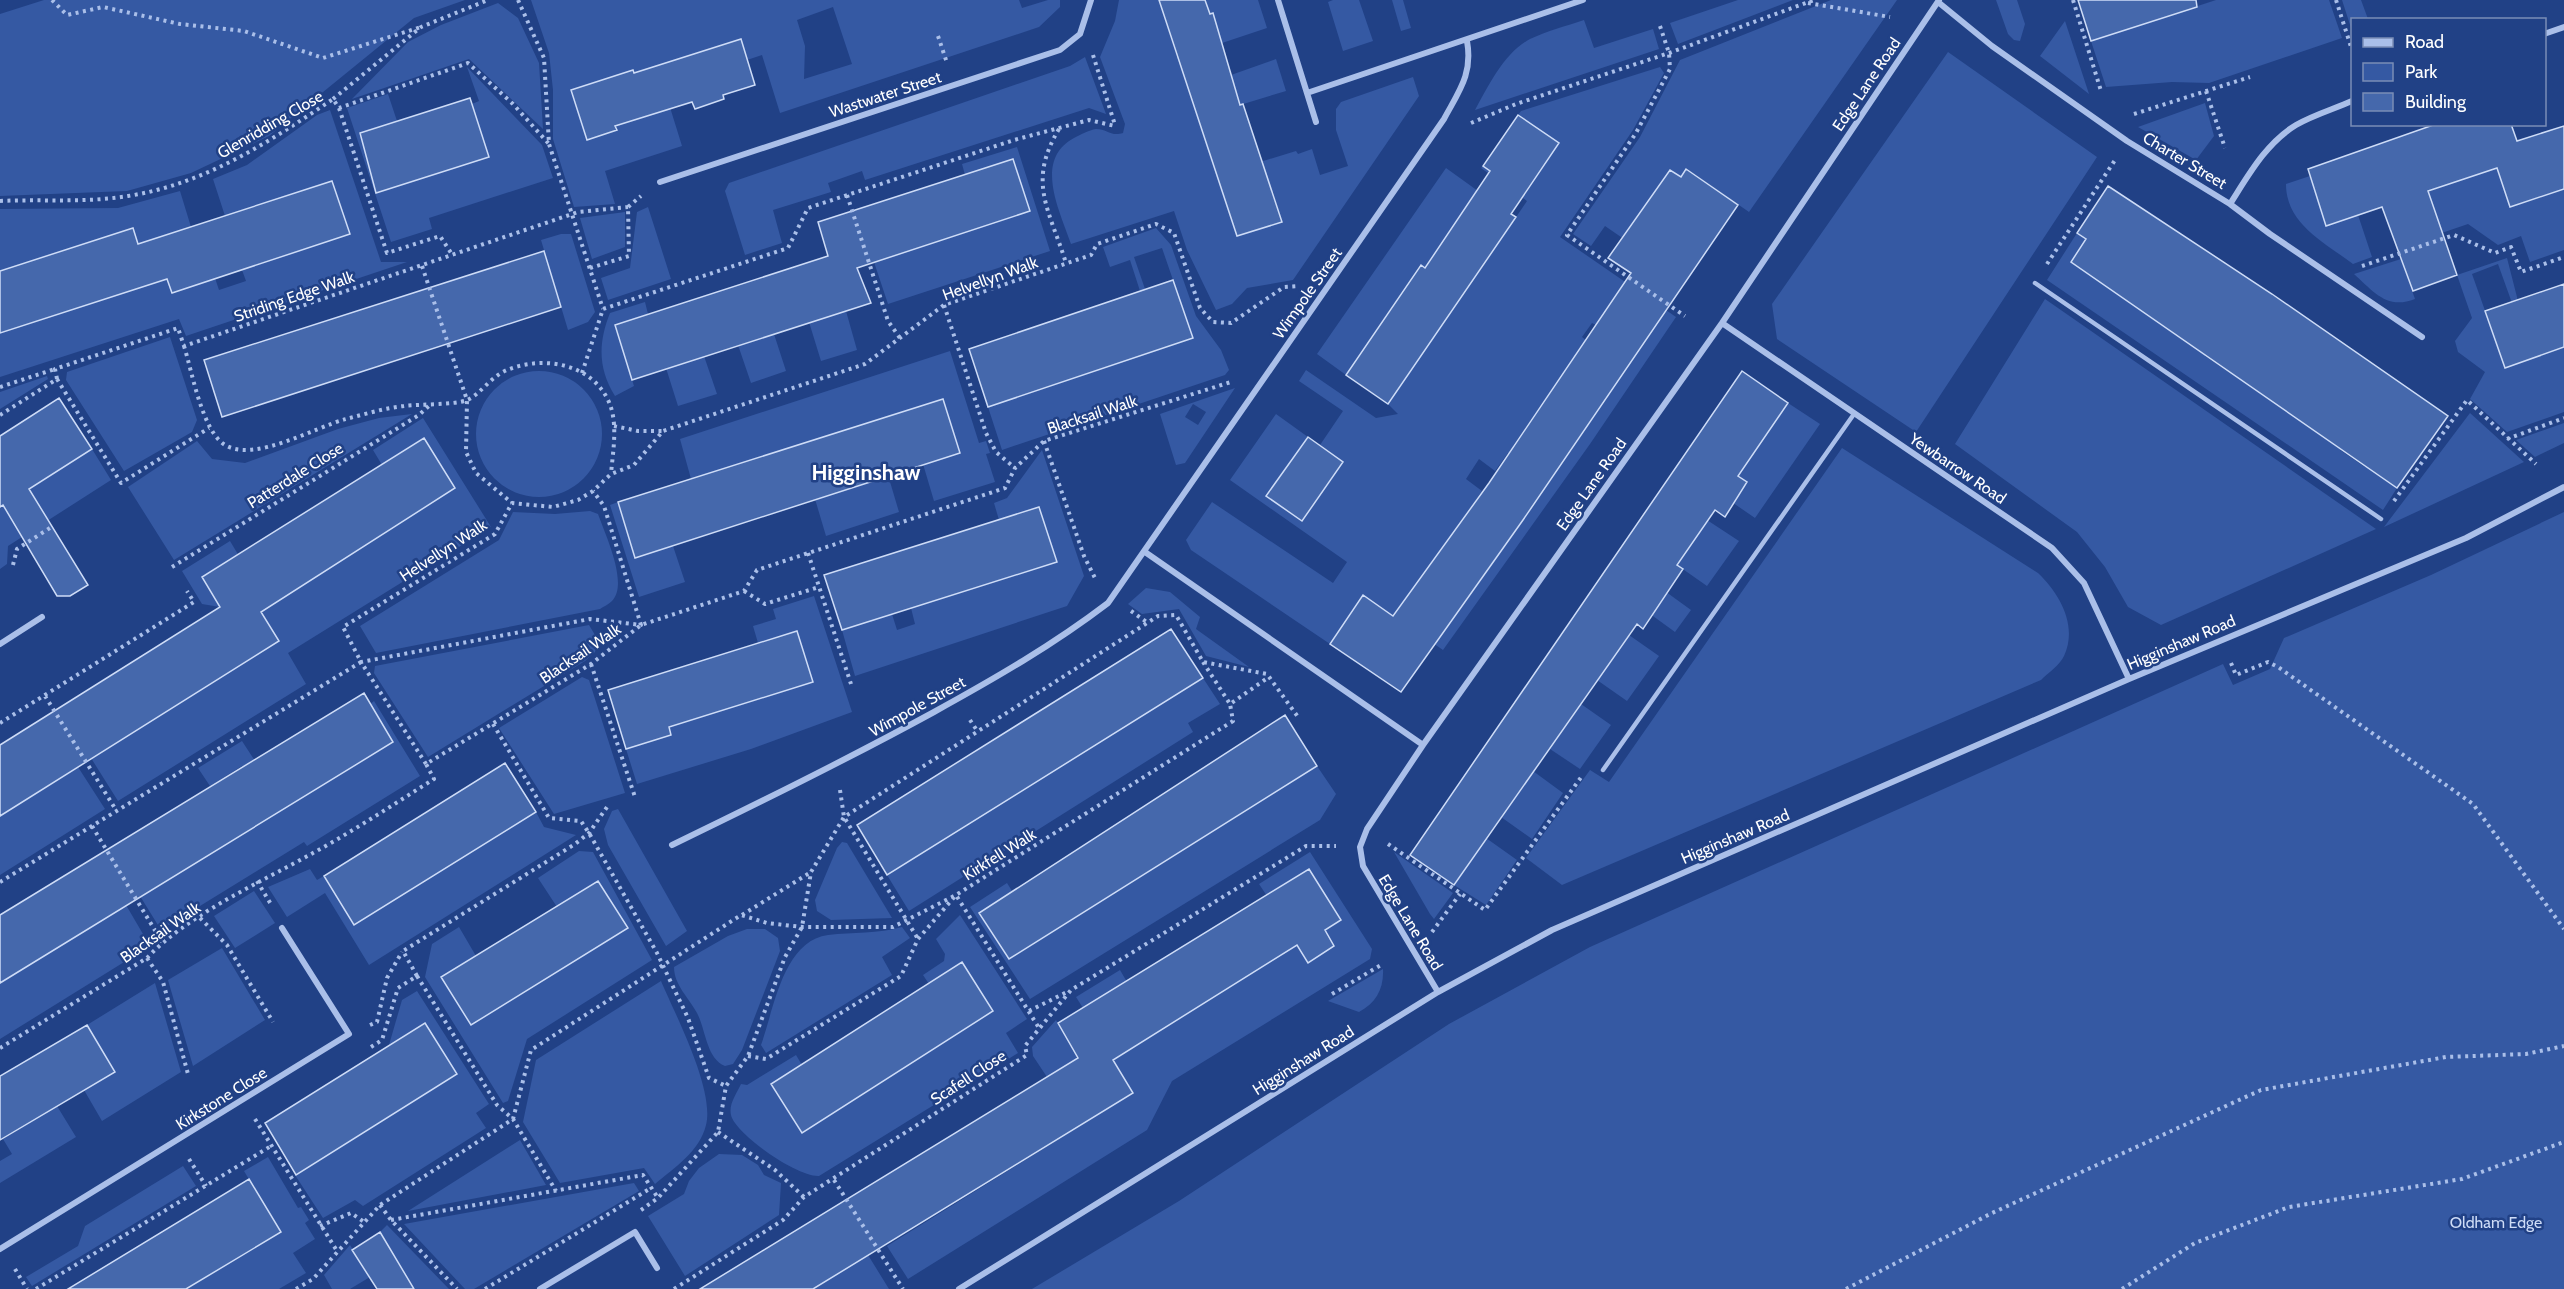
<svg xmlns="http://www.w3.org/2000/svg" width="2564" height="1289" font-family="Cabin,sans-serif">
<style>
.green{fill:#3559a3;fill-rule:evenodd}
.building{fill:#4568ac;stroke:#cedcf7;stroke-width:1.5}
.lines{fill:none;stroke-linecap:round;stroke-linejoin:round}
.path{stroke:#aabfe9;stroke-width:4;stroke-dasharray:3 4.5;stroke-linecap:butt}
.lane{stroke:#aabfe9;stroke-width:4.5}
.street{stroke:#aabfe9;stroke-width:6}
.labels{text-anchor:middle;stroke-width:5;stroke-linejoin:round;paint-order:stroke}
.street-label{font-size:16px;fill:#fff;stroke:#214186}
.park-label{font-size:16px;fill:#cedcf7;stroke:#214186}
.district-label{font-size:22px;font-weight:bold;fill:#fff;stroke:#214186}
</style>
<rect width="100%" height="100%" fill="#214186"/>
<path class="green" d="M44,0H465L414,18L269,136L191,173L127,191L0,196V14Z
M531,0H1019L1022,8L1048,0H1060V7L1039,27L780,113L762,55L747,60L741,39L679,59L664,88L682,146L605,171L615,204L574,207L553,139V90L549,53ZM833,7L852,64L804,79L805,46L797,20ZM633,70L648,116L615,126L616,130L587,140L571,90Z
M1119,0H1159L1177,57L1199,50L1189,88L1208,148L1231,141L1218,176L1237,236L1282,222L1273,192L1269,193L1260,162L1296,151L1298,154L1312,149L1320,175L1348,166L1336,130V109L1341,102L1413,77L1419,96L1293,280L1247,288L1232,304L1216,310L1187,250L1174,211L1071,244C1060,211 1033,160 1074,138C1080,135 1089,130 1096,129C1107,129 1111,137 1123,133L1125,124L1100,57L1115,21Z
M1205,0H1258L1267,28L1222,43L1213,13L1210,14Z
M1333,0H1359L1373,41L1343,51L1328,2Z
M1392,0H1403L1411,28L1401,31Z
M1738,0H1793L1678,44L1670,23Z
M1831,0H1897L1749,212L1687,169L1681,177L1671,170L1661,183L1634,246L1605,226L1591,246L1573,234L1640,137L1680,60Z
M1996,0H2017L2025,24L2020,41L2014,40L2008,34Z
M2216,0H2329L2342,38L2209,83L2172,82L2106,87L2091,41Z
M2342,0H2361L2368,19L2352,20V31Z
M498,3L518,18L539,63L543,129L469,59L352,99L408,42L441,25Z
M1584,20L1594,48L1653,29L1659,49L1475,110C1489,85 1504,53 1530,39C1547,31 1566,26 1584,20Z
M2065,21L2089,94L2040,56Z
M1948,52L2097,157L1916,432L1777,339L1772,304Z
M1085,57L1106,114L1089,108L865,180L862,171L828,183L831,192L773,210L782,243L745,255L725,191L729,183L1070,66Z
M1276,59L1286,91L1240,105L1231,75Z
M467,67L542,145L553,178L429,218L432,229L391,242L347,108L388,94L397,121L360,133L379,192L488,157L472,104L479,101Z
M1660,67L1664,73L1633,130L1560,237L1676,317L1590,444L1443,650L1363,595L1356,607L1354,640L1339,630L1330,644L1191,550L1186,540L1212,502L1333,583L1347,562L1230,480L1276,414L1308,437L1266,496L1302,521L1343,462L1320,445L1343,411L1299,381L1306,370L1376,418L1398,414L1388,404L1462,293L1420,265L1346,375L1317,354L1446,168L1478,191V273L1527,201L1481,168L1483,166L1523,195L1558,143L1518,115L1521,111ZM1622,286L1612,389L1572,361L1586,340L1582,337L1592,323L1596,325ZM1566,369L1607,398L1554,474L1513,446ZM1508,453L1548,482L1456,530L1482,491L1466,479L1479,459L1495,471ZM1451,536L1492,564L1437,641L1397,612Z
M2205,103L2214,136L2196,160L2138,127Z
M330,110L381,262H407L186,336L179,319L0,377V333L151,283L133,228L0,271V209L118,208L180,191L191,227L155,239L172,292L215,278L219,290L246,281L242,270L349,234L332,181L225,216L213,179L247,165L317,115Z
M1017,147L1050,251L888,304L874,262L1030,211L1013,159L965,175L962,164Z
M2491,151L2511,207L2564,189V250L2530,262L2521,236L2498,245L2468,224L2430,237L2416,196L2482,172Z
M2310,176L2326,226L2358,215L2372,257L2353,264C2324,242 2286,224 2286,184Z
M648,207L671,279L608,300L601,278L630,268L637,212Z
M625,212V247L592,259L580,218Z
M1156,228L1171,245L1196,316L1221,350L1229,370L1225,375L1002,450L988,407L1193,338L1162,248L1134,257L1145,289L1140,291L1130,260L1110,267L1103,247Z
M2077,233L2086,239L2071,262L2099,280L2177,298L2160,324L2187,342L2223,329L2205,356L2230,373L2267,359L2250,387L2278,405L2355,427L2340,450L2365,467L2383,443L2401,455L2384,479L2397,488L2383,510L2047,280Z
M561,234H571L595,312L588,322L568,330L541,240Z
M2507,258L2518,301L2512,303L2498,264L2472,274L2505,367L2564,347V412L2507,432L2470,399L2485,372L2458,352L2455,341L2472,318L2457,275Z
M2401,259L2415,299C2387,310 2374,292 2354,274Z
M2045,299L2376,529L2161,625L2128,607L2105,567L2077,532L1955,444Z
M645,302L648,314L615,326L634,386L615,396C598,369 598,343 610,313Z
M846,311L857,350L821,361L809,322Z
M774,334L786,371L751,383L738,345Z
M170,337L197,420L192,432L124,471L66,380L67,372Z
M950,351L979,443L986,441L990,453L986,454L995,482L934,501L923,464L943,399L691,479L680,439Z
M704,356L717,394L678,406L666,368Z
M476 434a63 63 0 1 1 126 0a63 63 0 1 1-126 0Z
M47,376L48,379L0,409V392Z
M1235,388L1185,463L1176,465L1160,414ZM1193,404L1206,412L1198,425L1185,417Z
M1788,403L1820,424L1755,518L1723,496L1741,492L1747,482L1738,475Z
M2470,413L2524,462L2384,527Z
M412,414L174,560L128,487L197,441L212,459L245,463L338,429L379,418Z
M423,418L491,527L288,653L306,684L118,801L91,758L279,641L253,599L328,569L455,488L427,444L382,465L373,450Z
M2564,423V443L2535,457L2516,440Z
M1842,448L2038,573C2060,594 2078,626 2064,656C2060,665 2048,673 2041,680L1562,885L1526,858L1590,770L1609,782Z
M92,449L111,480L8,546L7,564L0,569V508Z
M1042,450L1084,576L1067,606L855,676L842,630L892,614L897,630L915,624L911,608L1056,562L1039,507L999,520L994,503L1007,498Z
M888,475L899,512L826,536L815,499Z
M618,502L635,557L673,546L685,582L639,597L610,505Z
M590,511L598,514C605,534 629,584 612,601C609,604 603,607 600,609L376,653L360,626L499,540L513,512L555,514Z
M2564,512V1289H1032L1179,1201L1449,1024L1590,947L2223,664L2233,685L2270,669L2284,638L2431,575Z
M1707,520L1739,541L1707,586L1677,565Z
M230,541L239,556L202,577L220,607L202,604L182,571Z
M1146,588L1170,592L1200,617L1196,629L1249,667L1206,656L1179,609L1142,614L1128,604Z
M1662,589L1691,610L1675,632L1646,611Z
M814,596L852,712L751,749L637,784L626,749L669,727L813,682L797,632L758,643L753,626L776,619L773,609Z
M589,625L598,640L595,652L585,661L428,757L374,673L375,666Z
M1629,635L1659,656L1627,701L1597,680Z
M582,677L589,680L625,793L554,814L499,728Z
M1203,678L1220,704L1188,723L1193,732L909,911L887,875Z
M374,701L420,776L307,846L304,842L161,930L140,896Z
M1581,704L1611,725L1580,769L1550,749Z
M242,741L259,767L248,774L242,766L210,786L198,768Z
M1317,766L1336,794L1320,820L1030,999L970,907L1007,883L1012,891L979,914L1009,959Z
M78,767L105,809L0,875V816Z
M1533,771L1563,793L1532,839L1501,817Z
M618,809L687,931L666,946L608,845L604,829L612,811Z
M536,812L544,827L576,835L369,965L325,893L287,917L268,887L310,869L317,880L324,876L354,925Z
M1486,838L1517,860L1486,905L1454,885Z
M842,842L847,843L892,918L831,920L817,911L815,900L837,848Z
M579,851L593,852L652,960L527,1039L508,1101L503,1103L425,977L432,944L459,927L476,956L441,977L471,1025L627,929L598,881L557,907L538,878Z
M1310,852L1372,949L1370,959L1172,1081L1147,1130L908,1279L887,1246L1133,1093L1105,1046L1125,1051L1297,945L1308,962L1334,946L1325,930L1341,920L1309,869L1267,896L1259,884Z
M1394,852L1453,893L1434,919L1430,914Z
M254,891L275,923L235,948L214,916Z
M126,905L150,946L0,1039V983Z
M960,915L1027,1019L1006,1033L1018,1053L819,1176C798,1177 741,1138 732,1118C727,1106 736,1095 741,1084L747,1085L796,1055L802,1065L771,1085L802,1133L993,1011L962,962L929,984L923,975L944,961L945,954L936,939Z
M902,927L910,938L882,957L892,975L766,1053L761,1045C774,1009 783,941 828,935C853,932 878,934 902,927Z
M747,929H765L778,938L780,951L742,1050L733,1064L725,1066C706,1058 706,1030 697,1013C689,998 674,985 674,967L728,936Z
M222,948L265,1020L193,1066L168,980Z
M1383,969C1384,989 1376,1003 1359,1012L1328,1001Z
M1120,970L1127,982L1088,1016L1076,997Z
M661,981C675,1014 715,1090 706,1125C700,1151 674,1168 655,1184L644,1168L560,1183L523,1122L536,1060Z
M155,983L181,1072L102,1121L84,1090L115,1071L87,1025Z
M417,991L489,1104L476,1113L486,1128L363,1206L355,1200L323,1218L295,1175L457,1074L425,1023L389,1045L402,1000Z
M1056,1020L1078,1058L1047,1077L1033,1056L1032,1047Z
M57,1106L76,1137L0,1183V1161L12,1154L3,1139Z
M520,1140L546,1185L408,1211Z
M719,1154L742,1155L758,1165L764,1175L781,1183L779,1215L685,1276L648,1216L684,1194L689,1181L699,1168Z
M268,1157L298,1208L301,1207L309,1220L305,1223L315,1239L293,1253L306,1273L279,1289H185L280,1232L244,1171Z
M183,1166L196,1186L32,1286L26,1277L78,1246L85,1226Z
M634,1183L639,1191L474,1289H465L404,1224Z
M387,1225L449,1289H414L380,1232Z
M350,1245L370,1277L350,1289H332L324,1275Z
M868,1255L889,1289H813Z"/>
<path class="building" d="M1159,0H1205L1210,14L1213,13L1240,105L1243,104L1282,222L1237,236Z
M2078,0H2196L2197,7L2091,41Z
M741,39L755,85L723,95L724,99L695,109L692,102L615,126L617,130L587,140L571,90L633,70L634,73Z
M470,98L489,157L376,193L360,133Z
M1518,115L1559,143L1511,214L1516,217L1388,404L1346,375L1421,265L1425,268L1490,171L1483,166Z
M2436,124H2511L2517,141L2564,126V189L2510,207L2497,168L2428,191L2457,275L2413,291L2382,207L2326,226L2308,169Z
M1013,159L1030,211L857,268L871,303L632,380L615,325L828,256L818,222Z
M1686,169L1738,205L1523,520L1401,692L1330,644L1363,595L1393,616L1489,483L1631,273L1608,258L1670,170L1681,177Z
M332,181L350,234L172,293L167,279L0,333V271L133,228L138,244Z
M2108,186L2272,294L2448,416L2397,488L2071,262L2086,239L2077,233Z
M544,251L561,307L222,417L204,360Z
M1173,280L1193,338L988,407L969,349Z
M2564,284V347L2505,368L2485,311Z
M1742,371L1788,403L1738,476L1747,482L1725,517L1715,510L1677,565L1683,569L1643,629L1637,624L1454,885L1410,855Z
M59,398L92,449L29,489L88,585L70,596H57L3,505L0,507V436Z
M943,399L960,453L635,558L618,502Z
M1308,437L1343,462L1302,521L1266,496Z
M424,438L455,488L261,612L279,641L0,816V745L220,607L202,577Z
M1039,507L1057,562L842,630L824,575Z
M1171,629L1203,678L887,875L857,825Z
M797,631L813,682L669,727L671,735L626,749L608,690Z
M364,693L393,742L0,983V915Z
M1285,715L1317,766L1009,959L979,913Z
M505,763L536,812L354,925L324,876Z
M1309,869L1341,920L1325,930L1334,946L1308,963L1297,945L1113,1060L1133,1093L813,1289H700L1078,1058L1058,1023Z
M598,881L628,928L471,1025L441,977Z
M962,962L993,1011L802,1133L771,1084Z
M425,1023L457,1074L296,1175L265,1123Z
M87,1025L115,1072L0,1140V1076Z
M249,1179L281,1232L186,1289H68Z
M380,1232L414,1289H377L352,1250Z"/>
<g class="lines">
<path class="path" d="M52,0L67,15L103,7L180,24L244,31L323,58L421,27
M518,0L544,58L549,144L603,309
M2073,0L2101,91
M2336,0L2352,50
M1808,3L1890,17
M1660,26L1669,53L1670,69L1636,133L1567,235L1685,316
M938,36L947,63
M1093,55L1115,125
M2206,91L2225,148
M333,99L421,27L488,0
M339,108L387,253L440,236L453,256
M2134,114L2250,77
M1471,123L1516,104L1669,53L1814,0
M1059,129C1027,182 1049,209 1066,263
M847,195L888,321L900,338
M0,201C42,199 86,203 128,196C205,184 269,142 333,99L339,108L468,63L513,104L549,144
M2047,264L2115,160
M422,266L467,400L466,452L476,473L512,503
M2362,266L2454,235L2495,253L2511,247L2521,272L2564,257
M590,268L629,256L628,207L641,196
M944,305L986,433L996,452L1015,468
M184,346C192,371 202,431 225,445C255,463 315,427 346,419C365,414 385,408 404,406C418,404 456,405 467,400C480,395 490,377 507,370C541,356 588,362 607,398C619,420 613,450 611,474
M582,373L603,309L788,248L808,208L1014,140L1089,120L1115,126
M57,379L121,483L209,428
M0,387L55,369
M0,415L57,379L55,369L178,328L184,346L578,212L628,207
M614,426L638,431H662
M2507,439L2564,418
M1044,441L1084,556L1096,580
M2394,501L2467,400L2536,464
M808,553L851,684
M13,565L17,549L53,526
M172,567L419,415L431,404
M744,591L765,604L819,587
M1131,611L1148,623
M1203,662L1230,704
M2231,663L2236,675L2268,662L2278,667L2473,804L2564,929
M591,664L635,797
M45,696L116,810
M970,720L978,732
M0,723L194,602L187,591
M493,724L549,818L581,821L589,833L657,953L688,1018L709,1078L726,1086
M426,764L361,662L590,619L641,625L604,506L593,491
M840,790L844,817L918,939
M92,826L162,942
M1388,844L1485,910L1582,776
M257,881L272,906
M0,882L361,662L343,627L495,534L512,503L553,507L578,500L593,491L611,474L634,465L663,431L865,364L944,305L1091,255L1097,244L1156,224L1174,233L1200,308L1213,322L1231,323L1284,287L1299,286
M742,915L811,872
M200,918L227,945L273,1022
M1432,932L1460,894
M147,958L163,982L188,1074
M417,976L497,1105L513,1119L556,1191
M1332,994L1381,965
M1029,1011L1067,992
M370,1025L377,1022L387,978L402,952
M371,1047L382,1040L398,988L417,976L403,951L575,844L589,833L607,807
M0,1048L147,958C187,915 261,882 313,853C355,830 394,804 434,779L426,764L591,664L641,625L744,591L757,570L1005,488L1015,468L1044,441L1231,382
M748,1056L766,1059L901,976L918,939L956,895L1233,721L1230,704L1269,677
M255,1119L337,1251
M718,1132L775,1170L804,1197
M189,1159L206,1186
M834,1180L903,1289
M380,1205L391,1220L457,1289
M641,1210L658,1198L718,1132L726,1086L748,1056L785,957L802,927L811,872L844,817L1158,616L1176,615L1203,662L1267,674L1298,717
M391,1220L643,1175L658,1198
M320,1226L351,1213L364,1222
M15,1269L27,1289
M36,1289L271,1146
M296,1289L313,1279L380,1205L513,1119L531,1050L741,915L767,923L802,927H893L956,895L1039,1028
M485,1289L651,1188
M674,1289L783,1220L804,1197L1027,1055L1025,1046L1071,990L1306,846H1336
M1846,1289L1992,1213L2261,1090L2446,1057L2526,1054L2564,1046
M2122,1289L2195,1243L2289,1207L2462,1179L2564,1142"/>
<path class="lane" d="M2035,283L2381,519
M1603,770L1854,414"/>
<path class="street" d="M1278,0L1316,122
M1938,2L1992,46L2127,141L2230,204L2270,234L2422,337
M2544,34L2564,27
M1307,93L1583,0
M660,182L1060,50L1080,34L1091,0
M2230,204C2248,176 2266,143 2296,125C2313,115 2334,109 2352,101
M1722,323L2052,548L2084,583L2129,679
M1145,552L1423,745
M0,644L42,617
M672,845C761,802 848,759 934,712C994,679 1053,645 1108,603L1444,119C1459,91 1473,74 1467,41
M1438,992L1363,866L1360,847L1367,829L1423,745L1722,323L1939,0
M0,1249L349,1034L282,928
M540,1289L635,1232L657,1268
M959,1289L1438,992L1552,930L2129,679L2466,538L2564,487"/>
</g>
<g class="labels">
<g class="street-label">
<text transform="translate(1866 84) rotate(-56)" y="6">Edge Lane Road</text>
<text transform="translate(885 94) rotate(-18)" y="6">Wastwater Street</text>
<text transform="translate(270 124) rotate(-30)" y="6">Glenridding Close</text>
<text transform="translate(2185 160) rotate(31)" y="6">Charter Street</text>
<text transform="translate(990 278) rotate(-20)" y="6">Helvellyn Walk</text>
<text transform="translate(1307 293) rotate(-55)" y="6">Wimpole Street</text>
<text transform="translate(294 296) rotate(-19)" y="6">Striding Edge Walk</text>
<text transform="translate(1092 414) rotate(-18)" y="6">Blacksail Walk</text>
<text transform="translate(1958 468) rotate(34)" y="6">Yewbarrow Road</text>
<text transform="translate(295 475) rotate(-32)" y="6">Patterdale Close</text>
<text transform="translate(1591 484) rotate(-55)" y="6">Edge Lane Road</text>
<text transform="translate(443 550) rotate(-33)" y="6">Helvellyn Walk</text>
<text transform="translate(2181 642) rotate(-23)" y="6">Higginshaw Road</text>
<text transform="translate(580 653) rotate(-34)" y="6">Blacksail Walk</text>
<text transform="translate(917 706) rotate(-29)" y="6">Wimpole Street</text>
<text transform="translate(1735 836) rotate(-23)" y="6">Higginshaw Road</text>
<text transform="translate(999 854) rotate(-32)" y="6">Kirkfell Walk</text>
<text transform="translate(1411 922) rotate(59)" y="6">Edge Lane Road</text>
<text transform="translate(160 932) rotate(-35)" y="6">Blacksail Walk</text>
<text transform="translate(1303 1060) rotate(-32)" y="6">Higginshaw Road</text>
<text transform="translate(968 1077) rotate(-33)" y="6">Scafell Close</text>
<text transform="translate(221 1098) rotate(-32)" y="6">Kirkstone Close</text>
</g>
<g class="park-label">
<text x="2496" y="1228">Oldham Edge</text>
</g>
<g class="district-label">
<text x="866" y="480">Higginshaw</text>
</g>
</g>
<rect x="2351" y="18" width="195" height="108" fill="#214186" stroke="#7a8db6" stroke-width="1.5"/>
<rect x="2363" y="38" width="30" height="9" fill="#aabfe9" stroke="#7a8db6" stroke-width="1.5"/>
<text x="2405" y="48" font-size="18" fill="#ffffff">Road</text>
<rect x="2363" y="63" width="30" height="18" fill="#3559a3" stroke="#7a8db6" stroke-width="1.5"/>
<text x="2405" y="78" font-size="18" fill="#ffffff">Park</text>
<rect x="2363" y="93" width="30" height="18" fill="#4568ac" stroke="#7a8db6" stroke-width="1.5"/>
<text x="2405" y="108" font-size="18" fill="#ffffff">Building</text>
</svg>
